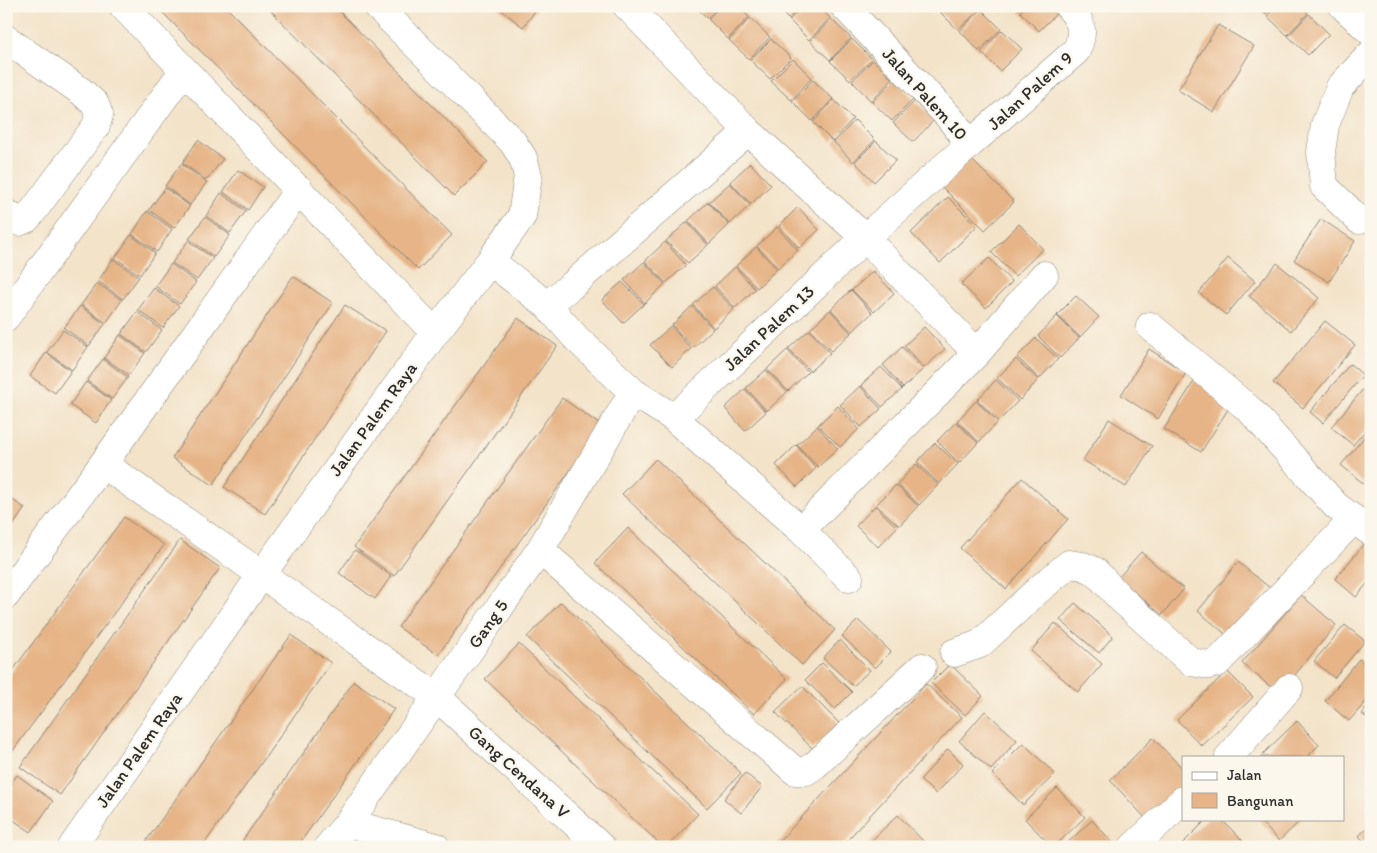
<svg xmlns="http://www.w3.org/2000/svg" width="1377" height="853" font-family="Itim,sans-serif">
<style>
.building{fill:#e6b486}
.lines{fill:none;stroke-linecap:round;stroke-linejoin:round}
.minor-casing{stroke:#8f877a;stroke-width:29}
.minor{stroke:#fff;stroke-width:28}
.labels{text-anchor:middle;stroke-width:4.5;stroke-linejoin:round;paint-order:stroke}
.street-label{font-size:18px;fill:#2b2b2b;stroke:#fbf7ec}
</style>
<rect width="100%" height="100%" fill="#fbf7ec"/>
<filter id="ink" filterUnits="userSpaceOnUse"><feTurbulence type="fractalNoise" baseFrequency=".02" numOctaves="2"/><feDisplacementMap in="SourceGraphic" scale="10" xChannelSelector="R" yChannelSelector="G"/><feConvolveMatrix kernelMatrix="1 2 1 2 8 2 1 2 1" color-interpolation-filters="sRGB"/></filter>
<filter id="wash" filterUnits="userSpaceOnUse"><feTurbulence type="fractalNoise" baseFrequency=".0096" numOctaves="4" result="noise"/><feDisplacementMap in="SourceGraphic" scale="20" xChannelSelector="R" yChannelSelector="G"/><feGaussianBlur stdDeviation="1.12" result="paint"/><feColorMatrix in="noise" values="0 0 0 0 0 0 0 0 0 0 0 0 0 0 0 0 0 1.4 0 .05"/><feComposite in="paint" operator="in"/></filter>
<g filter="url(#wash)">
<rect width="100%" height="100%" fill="#f3e3c9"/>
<g id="blocks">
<path class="building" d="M156,6H225L452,235L418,270Z
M266,6H334L488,162L454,196Z
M496,6H539L523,27Z
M695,6H719L707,18Z
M721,6H738L749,17L728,39L708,19Z
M775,6H800L788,19Z
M803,6H818L830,18L809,40L789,20Z
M943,6H977L980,9L958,30L939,11Z
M1025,6H1057L1061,9L1039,31L1020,12Z
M1258,6H1274L1266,14Z
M1277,6H1302L1308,13L1287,35L1267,16Z
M981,9L1001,29L979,51L960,31Z
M1309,14L1329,34L1308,55L1288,36Z
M750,18L770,37L749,59L729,40Z
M831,19L851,38L830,60L810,41Z
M1218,25L1254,46L1214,112L1178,90Z
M1002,30L1022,49L1000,71L981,52Z
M771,39L791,58L770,79L750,60Z
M852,39L872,59L850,80L830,61Z
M793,59L812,78L791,100L771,81Z
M873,60L892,79L871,101L852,81Z
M813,80L833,99L812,121L792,101Z
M894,80L914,99L892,121L872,102Z
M834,100L853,119L832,141L813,122Z
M915,101L934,120L913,142L893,123Z
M855,120L875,140L853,162L834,142Z
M198,140L223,159L207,180L182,163Z
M876,141L896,160L874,182L855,162Z
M968,156L1014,202L985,230L939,184Z
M750,163L771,185L751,204L730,182Z
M181,164L207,182L190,205L165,186Z
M238,170L263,187L248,210L223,192Z
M730,183L750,205L730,224L709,202Z
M165,188L190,206L174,228L149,210Z
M221,193L246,211L230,233L206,216Z
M948,197L977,226L940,263L911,233Z
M708,202L729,225L709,244L688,221Z
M798,207L819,230L799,248L779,226Z
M147,211L172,229L157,252L132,234Z
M205,217L230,235L214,257L189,239Z
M1321,219L1355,241L1329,282L1294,260Z
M687,222L708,245L688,263L666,241Z
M1019,224L1043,249L1015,276L991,252Z
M777,227L798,250L778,268L757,246Z
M131,235L155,253L140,275L115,258Z
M188,241L213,258L197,280L172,263Z
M665,242L686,265L666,283L645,261Z
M756,247L777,269L757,288L736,266Z
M989,258L1012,282L986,308L961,284Z
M1228,258L1255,281L1226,315L1199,293Z
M113,259L139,277L123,299L98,281Z
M644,262L665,284L645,303L624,280Z
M1277,263L1319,298L1291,331L1249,296Z
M171,264L196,282L180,304L155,286Z
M735,267L755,289L735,308L715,286Z
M873,271L894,293L874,312L852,290Z
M293,276L333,303L213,485L172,458Z
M622,282L644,304L623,323L602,300Z
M97,283L122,300L106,323L81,305Z
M713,287L734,309L714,328L693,305Z
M154,288L179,306L163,328L138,310Z
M851,290L872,313L852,332L831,309Z
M1076,296L1099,317L1080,337L1057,315Z
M345,305L386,331L265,514L224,487Z
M80,306L105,324L89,346L64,328Z
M692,306L713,329L693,348L672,325Z
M830,310L851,333L831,351L810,329Z
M137,312L162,330L146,352L121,334Z
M1057,316L1079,338L1060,358L1038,336Z
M518,318L557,346L394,576L354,547Z
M1325,321L1355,345L1303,408L1273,383Z
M671,326L691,349L672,367L650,345Z
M924,327L945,349L924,368L904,346Z
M63,330L88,347L72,370L47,352Z
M809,330L830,353L810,371L788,349Z
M120,335L145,353L129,375L104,358Z
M1036,338L1058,359L1039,379L1017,357Z
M902,347L923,369L903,388L883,365Z
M1149,349L1186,373L1158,419L1121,395Z
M787,350L808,372L788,391L767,369Z
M46,353L71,371L55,393L30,376Z
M103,359L128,377L112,399L87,381Z
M1016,359L1038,380L1020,400L997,378Z
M1350,364L1363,375L1323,423L1310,412Z
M881,367L902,389L882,407L861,385Z
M766,370L787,392L767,411L746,388Z
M996,380L1018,401L999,421L977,400Z
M1195,380L1232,403L1201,452L1164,429Z
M86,382L111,400L96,423L70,405Z
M860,386L881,409L861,427L840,405Z
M1365,387L1371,392V424L1353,445L1331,427Z
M745,389L766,412L745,431L725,408Z
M562,398L602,426L438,655L398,627Z
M976,401L998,422L979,442L957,421Z
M838,406L859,429L840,447L818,425Z
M1109,419L1152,446L1126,487L1083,460Z
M956,422L978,443L959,463L937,441Z
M817,426L838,449L818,467L797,445Z
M1371,429V487L1370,489L1341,465Z
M935,443L958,464L939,484L917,462Z
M796,445L816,468L797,487L776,465Z
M656,459L835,630L802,665L622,494Z
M916,464L938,485L919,505L897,484Z
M1022,478L1068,519L1006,589L960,548Z
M896,485L918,506L899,526L876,505Z
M6,496L25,508L9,531L6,529Z
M875,506L897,527L878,547L856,526Z
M124,517L164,545L6,760V680Z
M628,528L787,679L754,714L595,563Z
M180,540L220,568L60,795L20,767Z
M1364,544L1371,549V579L1356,597L1335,579Z
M355,550L391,576L375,599L339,573Z
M1141,552L1184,589L1162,615L1118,578Z
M1238,562L1270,588L1229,637L1198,611Z
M1301,595L1336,625L1279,694L1242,663Z
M561,602L741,773L707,808L527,637Z
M1075,603L1113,636L1099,653L1060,620Z
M858,620L891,652L875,668L842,636Z
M1055,623L1102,664L1078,692L1031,651Z
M1345,625L1365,641L1334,678L1314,661Z
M291,635L331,663L253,775L202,847H142Z
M840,640L870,670L853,686L823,658Z
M519,644L698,814L667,847H663L485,679Z
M1359,659L1371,669V696L1349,721L1325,701Z
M822,663L852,692L835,709L805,680Z
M950,664L983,696L965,715L931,683Z
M1227,671L1253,697L1202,746L1177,720Z
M354,681L394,709L362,755L297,847H238Z
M926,684L962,717L886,798L841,847H774Z
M802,686L839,723L813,749L775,712Z
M1371,703V721L1362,714Z
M985,711L1017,740L991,770L959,741Z
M1297,721L1319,745L1307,757H1260Z
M1153,738L1183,769V789L1149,822L1110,780Z
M1023,743L1055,774L1023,805L992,774Z
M948,749L963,764L936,794L920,780Z
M745,773L762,787L741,813L724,799Z
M17,775L53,801L31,832L6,815V791Z
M1057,788L1085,817L1054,847H1052L1025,819Z
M898,815L927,845L925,847H865Z
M1207,819H1221L1247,845L1245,847H1185L1182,844Z
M1258,819H1302L1279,841Z
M1092,820L1114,844L1111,847H1063Z
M1371,823V847H1370L1359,836Z"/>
</g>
</g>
<g filter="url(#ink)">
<use href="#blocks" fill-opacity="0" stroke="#8f877a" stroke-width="1"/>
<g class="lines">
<defs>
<path id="minor" d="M123,6L435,333
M627,6L748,131L865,238L977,353
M1343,6L1371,32
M6,39L82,92L95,104L99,115L96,126L31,214L26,219L19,222L6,213
M748,131L571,286L547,305L576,338L633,392L674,418L801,530L849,578
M970,144L1076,51C1085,32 1082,21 1068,6
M1359,220L1324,186L1321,152L1325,125L1340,87L1371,54
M490,261L547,305
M6,317L184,70
M1150,326L1250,410L1336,506L1371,532
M674,418L865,238L970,144L949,117L844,6
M103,464L437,697L601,847
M801,530L977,353L1044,275
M540,550L795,771H806L815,765L922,667
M6,595L103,464L299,189
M954,653L980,644L1037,591L1069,564L1083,566L1095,571L1120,598L1191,662L1209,665L1217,663L1354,519
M1229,757L1289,688
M348,823L436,847
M72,847L262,574L435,333L490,261L522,216L528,176L523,158L512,141L377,6
M328,847L348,823L540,550L633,392
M1133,847L1183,800"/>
</defs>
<use href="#minor" class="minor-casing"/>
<use href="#minor" class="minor"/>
</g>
</g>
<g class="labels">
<g class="street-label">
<text transform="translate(1030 91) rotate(-42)" y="6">Jalan Palem 9</text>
<text transform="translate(925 94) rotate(48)" y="6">Jalan Palem 10</text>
<text transform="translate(769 328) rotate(-43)" y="6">Jalan Palem 13</text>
<text transform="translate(373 419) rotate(-54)" y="6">Jalan Palem Raya</text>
<text transform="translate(488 624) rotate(-55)" y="6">Gang 5</text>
<text transform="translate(139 750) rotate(-55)" y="6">Jalan Palem Raya</text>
<text transform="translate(519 772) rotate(42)" y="6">Gang Cendana V</text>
</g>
</g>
<rect width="1377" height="853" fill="none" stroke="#fbf7ec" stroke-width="25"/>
<rect x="1182" y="756" width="162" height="65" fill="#fbf7ec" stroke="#a8a59f"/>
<rect x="1192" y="772" width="25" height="8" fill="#ffffff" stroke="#a8a59f"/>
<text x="1227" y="780" font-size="15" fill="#2b2b2b">Jalan</text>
<rect x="1192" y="793" width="25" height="15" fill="#e6b486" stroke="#a8a59f"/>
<text x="1227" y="806" font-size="15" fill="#2b2b2b">Bangunan</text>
</svg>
